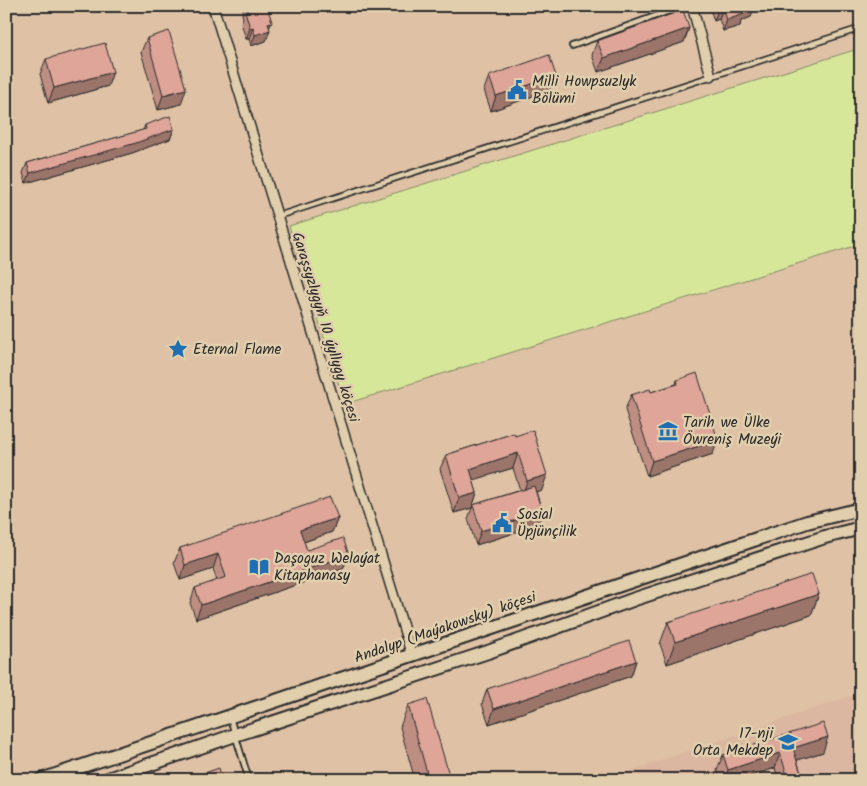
<svg xmlns="http://www.w3.org/2000/svg" width="867" height="786" font-family="Kalam,sans-serif">
<style>
.built{fill:#dbb6a0}
.green{fill:#d7e79a;stroke:#818962}
.lines{fill:none;stroke-linecap:round;stroke-linejoin:round}
.service-casing{stroke:#2b2b2b;stroke-width:8}
.minor-casing{stroke:#2b2b2b;stroke-width:12}
.secondary-casing{stroke:#2b2b2b;stroke-width:16}
.service{stroke:#e0ceac;stroke-width:4.5}
.minor{stroke:#e0ceac;stroke-width:9}
.secondary{stroke:#e0ceac;stroke-width:12}
.wall{fill:#bf8e83;stroke:#2b2b2b}
.shaded-wall{fill:#9b746a;stroke:#2b2b2b}
.building{fill:#dea598;stroke:#2b2b2b}
.labels{text-anchor:middle;stroke-width:5;stroke-linejoin:round;paint-order:stroke}
.poi-label{font-size:15px;fill:#2b2b2b;stroke:#e0ceac;text-anchor:start}
.street-label{font-size:15px;fill:#2b2b2b;stroke:#e0ceac}
</style>
<rect width="100%" height="100%" fill="#dfc2a6"/>
<filter id="ink" filterUnits="userSpaceOnUse"><feTurbulence type="fractalNoise" baseFrequency=".02" numOctaves="2"/><feDisplacementMap in="SourceGraphic" scale="10" xChannelSelector="R" yChannelSelector="G"/><feConvolveMatrix kernelMatrix="1 2 1 2 8 2 1 2 1" color-interpolation-filters="sRGB"/></filter>
<g filter="url(#ink)">
<path class="built" d="M857,694L861,705V780H603Z"/>
<path class="green" d="M861,48V244L345,404L289,226Z"/>
<g class="lines">
<defs>
<path id="service" d="M572,46L683,6
M278,216L861,28
M230,718L249,780"/>
<path id="minor" d="M213,6L412,656
M692,6L711,76"/>
<path id="secondary" d="M41,780L807,522L861,509
M105,780L235,735L488,652L635,599L825,537L861,528"/>
</defs>
<use href="#service" class="service-casing"/>
<use href="#minor" class="minor-casing"/>
<use href="#secondary" class="secondary-casing"/>
<use href="#service" class="service"/>
<use href="#minor" class="minor"/>
<use href="#secondary" class="secondary"/>
</g>
<path class="wall" d="M244,6H267L269,28L266,41L251,46L249,39H246L241,23L243,18L242,14Z
M709,6H755L751,17L741,21L740,26L723,31L719,19L714,21Z
M689,28L684,42L598,72L592,55L597,41Z
M147,38L181,104L158,110L141,52Z
M46,59L108,86L48,103L40,74Z
M489,76L550,90L491,111L484,90Z
M145,125L174,129L170,139L132,153L26,183L23,173L27,163L143,130Z
M677,380L713,454L647,476L625,410L631,395L651,392L676,384Z
M514,433L542,490L536,491L542,512L537,526L476,545L468,519L473,505L520,490L513,468L473,480L477,493L472,508L454,513L440,469L446,455Z
M338,518L332,532L304,542L307,550L349,555L343,569L196,619L190,603L195,588L217,581L213,569L180,580L174,563L180,548Z
M861,582V610L856,594Z
M819,594L811,615L667,664L660,644L668,622Z
M636,661L631,676L489,724L482,704L487,689Z
M408,705L449,780H415L400,727Z
M823,752L797,760L803,780H779L775,768L738,780H721L717,770L723,755Z"/>
<path class="shaded-wall" d="M755,6L751,17L741,21L740,26L723,31L727,20L742,10Z
M787,6H799L785,11Z
M723,8L719,19L714,21L718,10Z
M272,22L268,31L270,30L266,41L251,46L255,35L268,23Z
M253,27L249,39H246L250,28Z
M689,28L684,42L598,72L604,58Z
M113,72L108,86L48,103L54,88Z
M556,76L550,90L491,111L496,96Z
M186,89L181,104L158,110L163,95Z
M174,129L170,139L132,153L26,183L30,173Z
M718,440L713,454L647,476L652,461Z
M518,453L513,468L464,483L470,469Z
M547,475L542,490L522,496L527,481Z
M477,493L472,508L454,513L459,498Z
M542,512L537,526L476,545L481,531Z
M338,518L332,532L295,545L300,530Z
M218,554L213,569L180,580L185,565Z
M349,555L343,569L196,619L201,605Z
M819,594L811,615L667,664L675,642Z
M636,661L631,676L489,724L494,709Z
M828,737L823,752L788,763L793,748Z
M780,753L775,768L738,780H724L728,770Z"/>
<path class="building" d="M246,6H267L272,22L268,23L270,30L255,35L253,27L250,28L245,11H248Z
M717,6H755L742,10L744,14L727,20L723,8L718,10Z
M683,10L689,28L604,58L597,41Z
M169,31L186,89L163,95L147,38Z
M105,43L113,72L54,88L46,59Z
M549,55L556,76L496,96L489,76Z
M170,116L174,129L136,143L30,173L27,163L146,129L145,125Z
M697,373L718,440L652,461L631,395L650,389L651,392L678,384L677,380Z
M533,430L547,475L527,481L518,453L470,469L477,493L459,498L446,455L514,433L515,436Z
M534,486L542,512L481,531L473,505Z
M330,497L338,518L300,530L307,550L343,538L349,555L201,605L195,588L226,577L218,554L185,565L180,548Z
M812,574L819,594L675,642L668,622Z
M629,641L636,661L494,709L487,689Z
M427,699L450,778L443,780H429L408,705Z
M823,723L828,737L793,748L803,780H784L788,778L780,753L728,770L723,755Z
M219,768L223,780H200L199,775Z"/>
</g>
<defs>
<symbol id="civic-bare" viewBox="-9 -9 18 18"><path d="M-.6-6.5H3V-4.5H.6V-3L4-1V1h2V6H-6V1h2V-1L-.6-3ZM-1.2 2.5V6h2.4V2.5Z" fill="#1f6fb2" stroke="#e0ceac" stroke-width="2.5" paint-order="stroke"/></symbol>
<symbol id="sight-bare" viewBox="-9 -9 18 18"><path d="M0-6L1.8-2.2L6-1.7L2.9 1.2L3.7 5.4L0 3.3L-3.7 5.4L-2.9 1.2L-6-1.7L-1.8-2.2Z" fill="#1f6fb2" stroke="#e0ceac" stroke-width="2.5" paint-order="stroke"/></symbol>
<symbol id="museum-bare" viewBox="-9 -9 18 18"><path d="M0-6L6-3V-2H-6V-3ZM-5-1h2V3h-2ZM-1-1h2V3h-2ZM3-1h2V3H3ZM-6 4H6V6H-6Z" fill="#1f6fb2" stroke="#e0ceac" stroke-width="2.5" paint-order="stroke"/></symbol>
<symbol id="library-bare" viewBox="-9 -9 18 18"><path d="M-6-4Q-3-5.5-.7-3.5V5Q-3 3-6 4ZM6-4Q3-5.5 .7-3.5V5Q3 3 6 4Z" fill="#1f6fb2" stroke="#e0ceac" stroke-width="2.5" paint-order="stroke"/></symbol>
<symbol id="school-bare" viewBox="-9 -9 18 18"><path d="M0-5L7-2L0 1L-7-2ZM-4 1L0 2.5L4 1V4Q0 6-4 4Z" fill="#1f6fb2" stroke="#e0ceac" stroke-width="2.5" paint-order="stroke"/></symbol>
</defs>
<g fill-rule="evenodd">
<use href="#civic-bare" x="503" y="76" width="28" height="28"/>
<use href="#sight-bare" x="164" y="335" width="28" height="28"/>
<use href="#museum-bare" x="654" y="417" width="28" height="28"/>
<use href="#civic-bare" x="488" y="509" width="28" height="28"/>
<use href="#library-bare" x="245" y="553" width="28" height="28"/>
<use href="#school-bare" x="774" y="728" width="28" height="28"/>
</g>
<g class="labels">
<g class="poi-label">
<text x="532" y="86">Milli Howpsuzlyk<tspan x="532" dy="17">Bölümi</tspan></text>
<text x="193" y="354">Eternal Flame</text>
<text x="683" y="427">Tarih we Ülke<tspan x="683" dy="17">Öwreniş Muzeýi</tspan></text>
<text x="517" y="519">Sosial<tspan x="517" dy="17">Üpjünçilik</tspan></text>
<text x="274" y="563">Daşoguz Welaýat<tspan x="274" dy="17">Kitaphanasy</tspan></text>
<text x="773" y="738" text-anchor="end">17-nji<tspan x="773" dy="17">Orta Mekdep</tspan></text>
</g>
<g class="street-label">
<text transform="translate(326 327) rotate(73)" y="5">Garaşsyzlygyň 10 ýyllygy köçesi</text>
<text transform="translate(445 627) rotate(-19)" y="5">Andalyp (Maýakowsky) köçesi</text>
</g>
</g>
<rect width="867" height="786" fill="none" stroke="#e0ceac" stroke-width="25"/>
<rect x="12" y="12" width="842" height="761" fill="none" stroke="#2b2b2b" stroke-width="2" filter="url(#ink)"/>
</svg>
